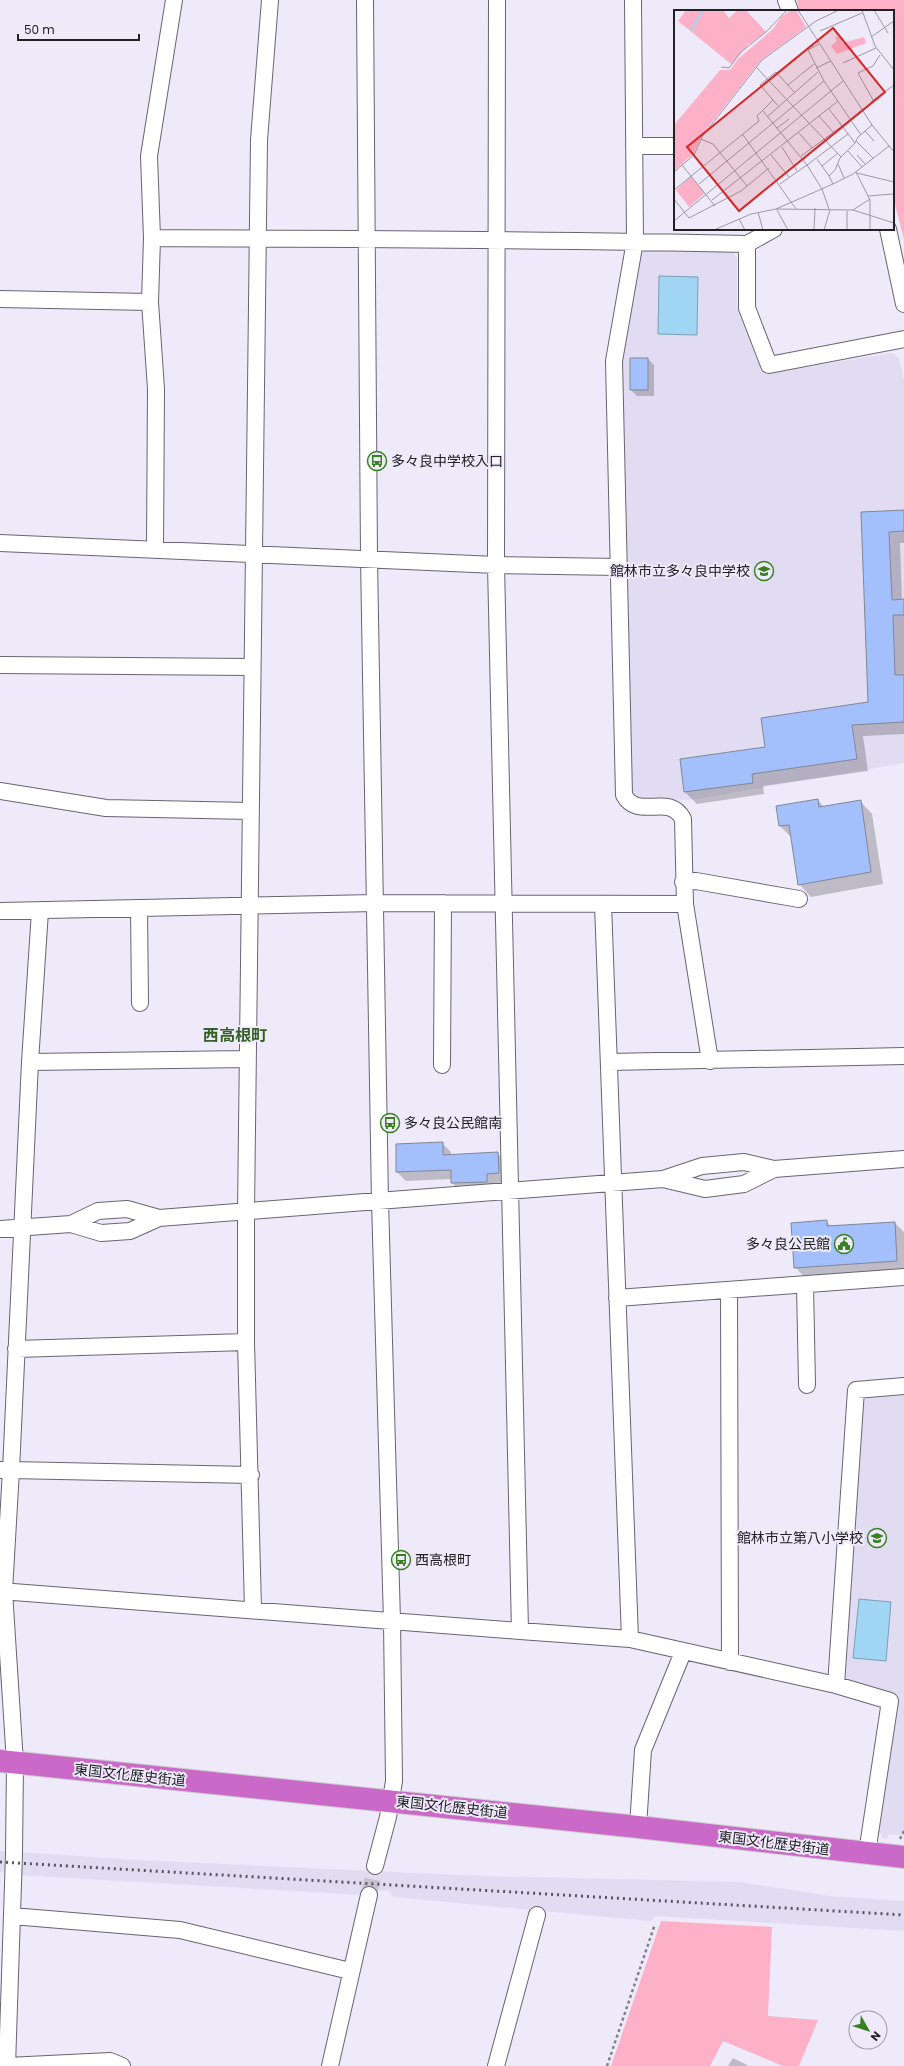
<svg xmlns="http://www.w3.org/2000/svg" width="904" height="2066" font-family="Poppins,'Noto Sans JP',sans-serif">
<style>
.built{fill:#e1dcf2}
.green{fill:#fdb1c8}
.water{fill:#a0d6f4;stroke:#7a9fb6}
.shadow{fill:#0003}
.building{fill:#a3c0fd;stroke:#818794}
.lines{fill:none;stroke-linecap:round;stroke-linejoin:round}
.minor-tunnel{stroke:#c5c2cf;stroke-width:16;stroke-dasharray:16 8;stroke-linecap:butt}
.minor-casing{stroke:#686572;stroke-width:18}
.highway-casing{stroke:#cececf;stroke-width:24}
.path{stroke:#82808a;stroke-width:2.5;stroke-dasharray:3 3;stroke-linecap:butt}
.minor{stroke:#fff;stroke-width:16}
.highway{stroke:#cb69c9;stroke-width:22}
.rail{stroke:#57555d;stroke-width:3;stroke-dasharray:2 4;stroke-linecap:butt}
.labels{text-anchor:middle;stroke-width:4;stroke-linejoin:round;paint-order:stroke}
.poi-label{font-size:14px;fill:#212025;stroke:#eeeaf9;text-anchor:start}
.street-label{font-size:14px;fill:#212025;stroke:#eeeaf9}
.quarter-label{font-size:16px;font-weight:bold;fill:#346026;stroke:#eeeaf9}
.inset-river{fill:none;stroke:#a0d6f4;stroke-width:2}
.inset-road{fill:none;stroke:#9c99a4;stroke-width:1}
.view{fill:#d62828;fill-opacity:0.15;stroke:#d62828;stroke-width:2}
.inset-edge{fill:none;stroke:#212025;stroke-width:2}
</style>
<rect width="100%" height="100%" fill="#eeeaf9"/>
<path class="built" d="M646,250L732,252L737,258V305L767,374L892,353L899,358L904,379V763L690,800L640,798L630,792L620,362L638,258Z
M904,1394V1836L889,1834L887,1839L883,1838L878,1829L898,1695L846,1683L840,1675L860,1402L865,1395Z
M0,1851L8,1852V1873L0,1872Z
M19,1852L136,1860L482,1876L739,1882L830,1896L904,1901V1931L655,1916L651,1921L393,1897L389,1891L364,1889L362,1895L17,1875Z"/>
<path class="green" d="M797,0H904V239L893,198V11H799Z
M661,1921L772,1927L768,2016L818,2020L799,2066H783L723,2041L710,2066H611Z"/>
<path class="water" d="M659,276L698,277L697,335L658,334Z
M859,1599L891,1602L886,1661L853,1658Z"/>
<path class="shadow" d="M648,359L654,365V396H637L631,390Z
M904,511V543H900L902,600H904V734L863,736L868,771L763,786L764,794L697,804L685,792L681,760L767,748L869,703L862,513Z
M818,800L824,807L860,801L872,814L883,884L811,897L799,884L792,838L780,826Z
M442,1143L451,1152V1156L497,1153L507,1163V1182L495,1183L496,1190L461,1192L452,1183V1179L406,1181L397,1172Z
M826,1221L832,1227L895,1223L904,1232V1273L807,1280L795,1267Z
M733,2058L747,2065L748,2066H728Z"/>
<path class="building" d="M630,358H648V390H630Z
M904,510V531L889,532L892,600L904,599V615H893L895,675H904V722L852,725L857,759L752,774L753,783L684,792L680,759L765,747L761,718L868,702L861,512Z
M818,799L819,807L861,800L871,872L798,885L789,825L779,826L776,806Z
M443,1142V1155L498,1152L499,1173L487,1174V1182L451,1183V1170L396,1172V1144Z
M827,1220V1226L895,1222L897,1261L794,1268L791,1223Z"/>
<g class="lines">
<path class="minor-tunnel" d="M369,1895L375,1866"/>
<defs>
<path id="minor" d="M365,0L369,558L380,1201L392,1621L394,1781L388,1817L375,1866
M633,0L635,241L614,361L624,795C638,821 669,792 683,819L685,904L710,1061
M786,0L790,11
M634,146H675
M888,229L904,304
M152,238C350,239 548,239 747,244L774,229
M747,244V308L769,365L904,339
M0,299L150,302
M0,543L496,565L619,567
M155,549L156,389L150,302L152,238L149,156L174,0
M0,665L251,667
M0,791L106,808L250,811
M683,882L696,881L799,899
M603,904L630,1639
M139,908L140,1003
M0,911L375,903L685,904
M40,911L30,1062L11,1470L251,1475
M30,1062L247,1059
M609,1062L904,1056
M442,1065L443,903
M663,1179L705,1189L744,1184L774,1169
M71,1224L101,1233L130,1231L159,1218
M0,1229L71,1224L98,1211L127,1209L159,1218L663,1179L702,1166L744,1162L774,1169L904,1159
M805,1285L807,1385
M729,1290L730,1662
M617,1298L904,1277
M16,1349L246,1342
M1,1470H11L4,1591L15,1763L14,1854L7,2066
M0,1591L520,1631L496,565L497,0
M253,1609L246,1342V1211L259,140L270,0
M520,1631L630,1639L836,1685L890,1701L867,1853
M836,1685L856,1390L904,1386
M638,1827L643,1750L683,1652
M12,1916L180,1930L350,1971
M7,2066L110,2061L122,2066
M330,2066L369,1895
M496,2066L537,1915"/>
<path id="highway" d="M0,1761L638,1827L904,1857"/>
</defs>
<use href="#minor" class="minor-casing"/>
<use href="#highway" class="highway-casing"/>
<path class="path" d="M900,1839L904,1831
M607,2066L655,1924"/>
<use href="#minor" class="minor"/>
<use href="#highway" class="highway"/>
<path class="rail" d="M0,1862L904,1915"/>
</g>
<defs>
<symbol id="bus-ring" viewBox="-11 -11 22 22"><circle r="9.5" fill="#eeeaf9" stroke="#3a7f22" stroke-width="1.5"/><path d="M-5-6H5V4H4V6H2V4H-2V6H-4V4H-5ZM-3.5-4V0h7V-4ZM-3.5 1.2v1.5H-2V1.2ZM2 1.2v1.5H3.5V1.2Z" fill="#3a7f22"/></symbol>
<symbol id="school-ring" viewBox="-11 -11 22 22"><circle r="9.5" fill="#eeeaf9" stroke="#3a7f22" stroke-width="1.5"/><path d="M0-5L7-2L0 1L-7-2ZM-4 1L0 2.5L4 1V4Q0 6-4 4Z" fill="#3a7f22"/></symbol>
<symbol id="civic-ring" viewBox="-11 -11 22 22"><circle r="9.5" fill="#eeeaf9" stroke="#3a7f22" stroke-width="1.5"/><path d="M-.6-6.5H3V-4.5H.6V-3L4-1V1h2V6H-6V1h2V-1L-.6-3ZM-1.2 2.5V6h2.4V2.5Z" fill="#3a7f22"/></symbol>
</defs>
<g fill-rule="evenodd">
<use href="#bus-ring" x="366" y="450" width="22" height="22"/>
<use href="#school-ring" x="753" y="560" width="22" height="22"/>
<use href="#bus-ring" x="379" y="1112" width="22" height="22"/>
<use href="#civic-ring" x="833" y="1233" width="22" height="22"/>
<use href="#school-ring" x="866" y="1527" width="22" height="22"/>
<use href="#bus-ring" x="390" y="1549" width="22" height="22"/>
</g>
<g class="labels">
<g class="poi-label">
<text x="391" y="466">多々良中学校入口</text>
<text x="750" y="576" text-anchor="end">館林市立多々良中学校</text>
<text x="404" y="1128">多々良公民館南</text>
<text x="830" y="1249" text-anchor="end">多々良公民館</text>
<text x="863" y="1543" text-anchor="end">館林市立第八小学校</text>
<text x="415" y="1565">西高根町</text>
</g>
<g class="street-label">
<text transform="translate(130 1775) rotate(6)" y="5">東国文化歴史街道</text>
<text transform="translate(452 1807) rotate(6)" y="5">東国文化歴史街道</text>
<text transform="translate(774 1843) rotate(7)" y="5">東国文化歴史街道</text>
</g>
<g class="quarter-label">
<text x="235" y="1041">西高根町</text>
</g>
</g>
<g transform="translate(674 10)">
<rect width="220" height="220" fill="#eeeaf9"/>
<path d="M12,0H49L55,8L64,0H72L92,22L74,35L57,54L4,11ZM118,0H122L132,17L87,50L29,124L19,144L0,161V115L46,60H56L64,49L99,19L108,6ZM166,26L168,33L190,27L192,33L163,44L157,36L163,31L161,27ZM17,166L31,183L15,197L2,180Z" fill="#fdb1c8"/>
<path class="inset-river" d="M17,21L29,0"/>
<path class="inset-road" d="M124,0L198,115L220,142M188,0L201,36L220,60M200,0L214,23M146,21L188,3M197,27L220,11M145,34L134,40L150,71M169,53L202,38M47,57L55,58L67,42L92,22L113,0M82,57L167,147M142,58L157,51M114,75L140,54M199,90L184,63L199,56L206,45M197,92L220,75M105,97L86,75L93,69L102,62L121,83M89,101L133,155L174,124M94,106L144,62M145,106L159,122M103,118L115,109M191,121L200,131M125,123L138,138M69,125L122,199M27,129L39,134L73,176M182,131L199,148M181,133L184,127L198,115M108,137L123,161M174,141L188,157M97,145L115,167M183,145L191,154M127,146L168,116L155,99M143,149L155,166M164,154L170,168M8,155L41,196M148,156L164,143M0,162L20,145L28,127L88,50L142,11L165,0M182,162L196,190V220M183,163L220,172M25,174L150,71L187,125M106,174L133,155L148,179L155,199M159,174L155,166L161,160L166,148L181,133L168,116L188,100M0,180L85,111L83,106L99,90M194,186L219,184M0,189L15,208L67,181L95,158M38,190L164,91M102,199L179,200L220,213M103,200L114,220M179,200L196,189M173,201V220M84,202L89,220M65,209L71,220M0,211L169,71M40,220L77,204L102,199L159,174L179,164L215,136M140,220L141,198M150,220L156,200M220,220V184"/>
<path class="view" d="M159,18L211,82L65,201L13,137Z"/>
<rect width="220" height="220" class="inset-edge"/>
</g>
<g transform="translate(868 2030) rotate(129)"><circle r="19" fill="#eeeaf9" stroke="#9c99a4"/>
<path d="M0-3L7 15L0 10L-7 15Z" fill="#3a7f22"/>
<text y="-6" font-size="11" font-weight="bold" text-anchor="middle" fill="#212025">N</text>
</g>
<path d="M18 34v6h121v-6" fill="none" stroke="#212025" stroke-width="2"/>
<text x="24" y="34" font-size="12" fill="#212025" stroke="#eeeaf9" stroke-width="3" paint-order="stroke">50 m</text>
</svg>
